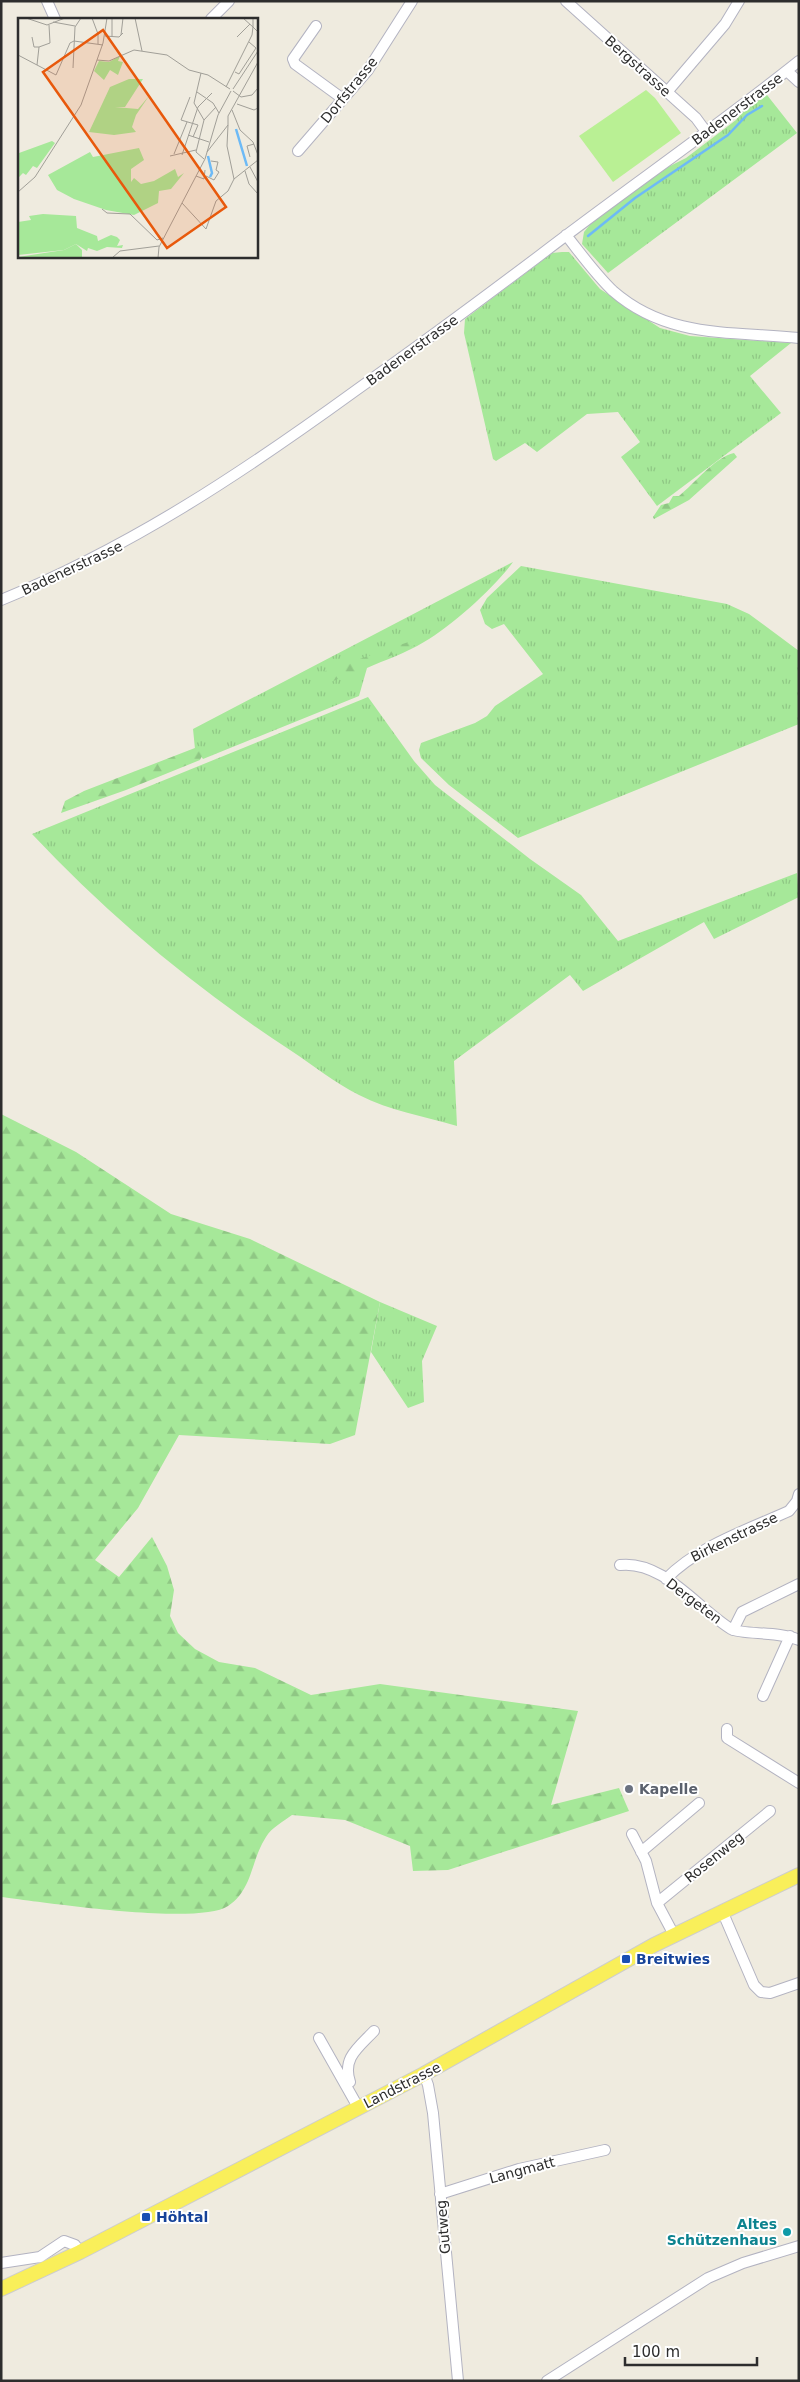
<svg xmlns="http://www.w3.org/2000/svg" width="800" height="2382" font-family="'DejaVu Sans',sans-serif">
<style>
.grass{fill:url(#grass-tufts)}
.forest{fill:url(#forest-firs)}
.pitch{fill:#b9f094}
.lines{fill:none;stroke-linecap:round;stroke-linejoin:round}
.stream{stroke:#6dbaf6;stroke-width:2.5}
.minor-casing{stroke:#b3b3c1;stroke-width:12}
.major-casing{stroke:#cdcdcd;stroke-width:16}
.minor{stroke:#fff;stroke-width:10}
.major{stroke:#f9ef5a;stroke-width:14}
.worship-dot{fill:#6b7280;stroke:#fff;stroke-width:2}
.transit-dot{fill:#1a4fb4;stroke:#fff;stroke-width:2}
.culture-dot{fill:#0f9aa8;stroke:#fff;stroke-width:2}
.labels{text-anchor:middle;stroke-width:4;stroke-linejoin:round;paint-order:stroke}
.street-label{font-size:14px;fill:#2d2d2d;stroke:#fff}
.worship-label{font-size:14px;font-weight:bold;fill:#5b616d;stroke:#fff;text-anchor:start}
.transit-label{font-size:14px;font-weight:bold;fill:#164399;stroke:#fff;text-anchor:start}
.culture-label{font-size:14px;font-weight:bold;fill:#0d838f;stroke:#fff;text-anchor:end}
.inset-river{fill:none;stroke:#6dbaf6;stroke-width:2.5}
.inset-road{fill:none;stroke:#a19f98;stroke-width:1}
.view{fill:#e8590c;fill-opacity:0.15;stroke:#e8590c;stroke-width:2.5}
.inset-edge{fill:none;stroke:#2d2d2d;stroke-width:2.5}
</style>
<defs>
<pattern id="grass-tufts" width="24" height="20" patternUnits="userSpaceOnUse" patternTransform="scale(1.25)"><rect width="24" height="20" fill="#a6e899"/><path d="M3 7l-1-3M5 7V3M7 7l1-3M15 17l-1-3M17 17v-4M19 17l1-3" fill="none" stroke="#8fc784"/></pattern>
<pattern id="forest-firs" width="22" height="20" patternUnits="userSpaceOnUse" patternTransform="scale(1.25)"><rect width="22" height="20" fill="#a6e899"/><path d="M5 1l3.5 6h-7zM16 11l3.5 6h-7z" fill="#8fc784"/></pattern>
</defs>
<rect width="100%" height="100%" fill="#efebdf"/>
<path class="grass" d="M767,95L797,133L608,273L582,244L584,232L592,222L668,167L686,158L736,120L745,109Z
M562,252H569L600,289L660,328L690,336L791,343L750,376L781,413L657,506L621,457L640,442L618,412L587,414L537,452L525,443L496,461L493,459L464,333L465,319L552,253Z
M513,562C494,588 452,626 424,642C406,653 385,660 367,668L359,696L203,759L195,749L193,729Z
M521,566L727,604L749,614L799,651V724L518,838L449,785L421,758L419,750L421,743L475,723L487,716L495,706L543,674L504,624L492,629L485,624L480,610L487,598Z
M368,697L414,761L435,785L530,859L581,895L618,941L797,873L799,897L714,939L704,922L583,991L570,975L454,1061L457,1126C424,1116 390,1111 359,1095C335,1083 313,1065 290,1050C195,988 110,917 32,834Z
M380,1302L437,1326L422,1361L424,1402L408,1408L371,1352Z"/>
<path class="forest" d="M734,453L737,457L689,500L654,519L653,517L661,505L669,503L673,496H679C694,484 715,457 734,453Z
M414,640L417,644L322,686L317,687L313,680L317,674Z
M200,746L204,752L200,760L126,790L61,813L65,801L84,791Z
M1,1114L76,1152L171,1214L250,1239L380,1302L355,1435L330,1444L179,1435L138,1508L95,1560L119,1577L152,1537L167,1566L174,1590L170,1616L178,1633L195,1649L219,1662L255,1668L311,1695L380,1684L578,1711L551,1805L619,1788L629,1811L448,1870L413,1871L410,1846L345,1820L292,1815C284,1821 271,1828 266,1837C251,1859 253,1890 228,1906C198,1926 43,1902 1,1897Z"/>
<path class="pitch" d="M646,90L655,98L681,133L613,182L579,136Z"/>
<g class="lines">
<path class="stream" d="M588,236L635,198L728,135L747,115L762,106"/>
<defs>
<path id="minor" d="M47,1L55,19
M566,1L696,118L707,133
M211,19L229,1
M316,26L293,59L295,64L343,99
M787,71L799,82
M667,92L725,24L739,1
M298,151L368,70L412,1
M566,235C581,254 596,275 613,291C668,339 732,331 799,338
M1,600C131,547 242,473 355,391C417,347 478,302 539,256C625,190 714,129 799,61
M620,1565C663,1560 697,1608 731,1629C743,1635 779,1631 799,1640
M666,1579C698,1546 747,1530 789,1511L797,1501L799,1494
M733,1630L742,1612L799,1584
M763,1696L790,1636
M727,1729V1738L799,1783
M632,1834L646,1861L657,1903L674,1935
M641,1852L699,1803
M657,1903L770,1811
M723,1913L754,1985L761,1992L770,1993L799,1983
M319,2038L358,2107
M424,2074L428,2085L433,2113L458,2381
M350,2082C342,2058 358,2048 374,2031
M440,2194L519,2169L605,2150
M1,2263L40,2257L64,2241L75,2245L80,2252
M547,2381L708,2278L743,2263L799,2246"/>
<path id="major" d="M1,2289L80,2252L424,2074L654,1945L799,1875"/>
</defs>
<use href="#minor" class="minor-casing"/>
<use href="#major" class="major-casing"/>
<use href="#minor" class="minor"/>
<use href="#major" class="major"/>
</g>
<circle class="worship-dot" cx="629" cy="1789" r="5"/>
<g class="transit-dot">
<rect x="621" y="1954" width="10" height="10" rx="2.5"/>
<rect x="141" y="2212" width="10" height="10" rx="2.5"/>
</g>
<circle class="culture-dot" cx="787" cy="2232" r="5"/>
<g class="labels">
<g class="street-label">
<text transform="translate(638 66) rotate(42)" y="5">Bergstrasse</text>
<text transform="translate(349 90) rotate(-51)" y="5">Dorfstrasse</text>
<text transform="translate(737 109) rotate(-37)" y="5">Badenerstrasse</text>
<text transform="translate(412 350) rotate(-36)" y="5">Badenerstrasse</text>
<text transform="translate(72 568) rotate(-25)" y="5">Badenerstrasse</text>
<text transform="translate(734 1537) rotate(-26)" y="5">Birkenstrasse</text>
<text transform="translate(694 1601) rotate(37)" y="5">Dergeten</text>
<text transform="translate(714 1857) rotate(-39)" y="5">Rosenweg</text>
<text transform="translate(402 2085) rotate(-27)" y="5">Landstrasse</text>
<text transform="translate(522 2170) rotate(-15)" y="5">Langmatt</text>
<text transform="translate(443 2227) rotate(-95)" y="5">Gutweg</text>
</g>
<g class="worship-label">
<text x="639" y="1794">Kapelle</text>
</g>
<g class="transit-label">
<text x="636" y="1964">Breitwies</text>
<text x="156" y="2222">Höhtal</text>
</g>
<g class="culture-label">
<text x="777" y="2229">Altes<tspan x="777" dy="16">Schützenhaus</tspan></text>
</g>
</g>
<g transform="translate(18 18)">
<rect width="240" height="240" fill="#efebdf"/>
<path d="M102,38L100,43L105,44L100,57L92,52L86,62L76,53L81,43L91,44ZM111,61H125L107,89H97L120,91L131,78L118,97L114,109L118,114L96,117L71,114L92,69ZM58,226L64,232V240L0,239L46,232Z" fill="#a6e899"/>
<path d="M34,123L37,125L19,150L15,148L8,157L5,155L0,160L1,135ZM121,130L126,142L113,151V164L116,160L123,166L136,163L157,151L160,159L166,155L153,171L141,173L140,185L116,197L88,192L56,181L39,172L30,157L72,134L75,139ZM25,196L58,198L59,210L79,218L80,223L93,217L99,219L102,222L99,228L105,227L104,230L89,229L79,233L70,230L69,233L58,226L46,232L0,237V204L13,202L11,198Z" fill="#a6e899"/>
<path class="inset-river" d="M218,111L229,148M190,138L194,155L192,159"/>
<path class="inset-road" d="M8,0L29,7L47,0M74,0L80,16V26M94,0V19M117,0L124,33M235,0V9L240,14M35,4L57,8M103,17L105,0M87,18L101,19L105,15M14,19L16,29H21M219,19L232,6M21,29L32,25L31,7M0,37L38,57L52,25L56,23L85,27M79,42L91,43L116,32L149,37L171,52L190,57L212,71M19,47L21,29M55,50L57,9L63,0M217,54L221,56L238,30L231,24M183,55L176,85L186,102L178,134L186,141M208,69L234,17L235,9L225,0M215,71L240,33M215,73L223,79L234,77L240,70M179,74L195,85L201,95M219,86L236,92L240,90M214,92L222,112L235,124L240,137M163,102L180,107L175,119M163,102L172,79M186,102L198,89M210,107L209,128L216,161M170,117L191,124M189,134L210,107V98L240,44M156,136L169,104M164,137L180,89L194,75M152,138L178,132M232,139L229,128L236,126M232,149L240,164M227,153L231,166L240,176M178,158L186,161L187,152M188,158L196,162L201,154L198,152L200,144L193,143M0,174L17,159L63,87L85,25L89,0M164,185L188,211M84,191L89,195L112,196L139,222L145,220M188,211L198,183L210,173L216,161L240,142M94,240L102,233L141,228M140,240L141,229L187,141L200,97L213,73"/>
<path class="view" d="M85,12L208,189L149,230L25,54Z"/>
<rect width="240" height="240" class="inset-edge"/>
</g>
<rect width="800" height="2382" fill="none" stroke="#2d2d2d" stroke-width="5"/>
<path d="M625 2357v8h132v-8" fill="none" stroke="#2d2d2d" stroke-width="2.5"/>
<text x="632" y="2357" font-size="15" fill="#2d2d2d" stroke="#ffffff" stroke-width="4" paint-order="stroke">100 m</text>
</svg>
